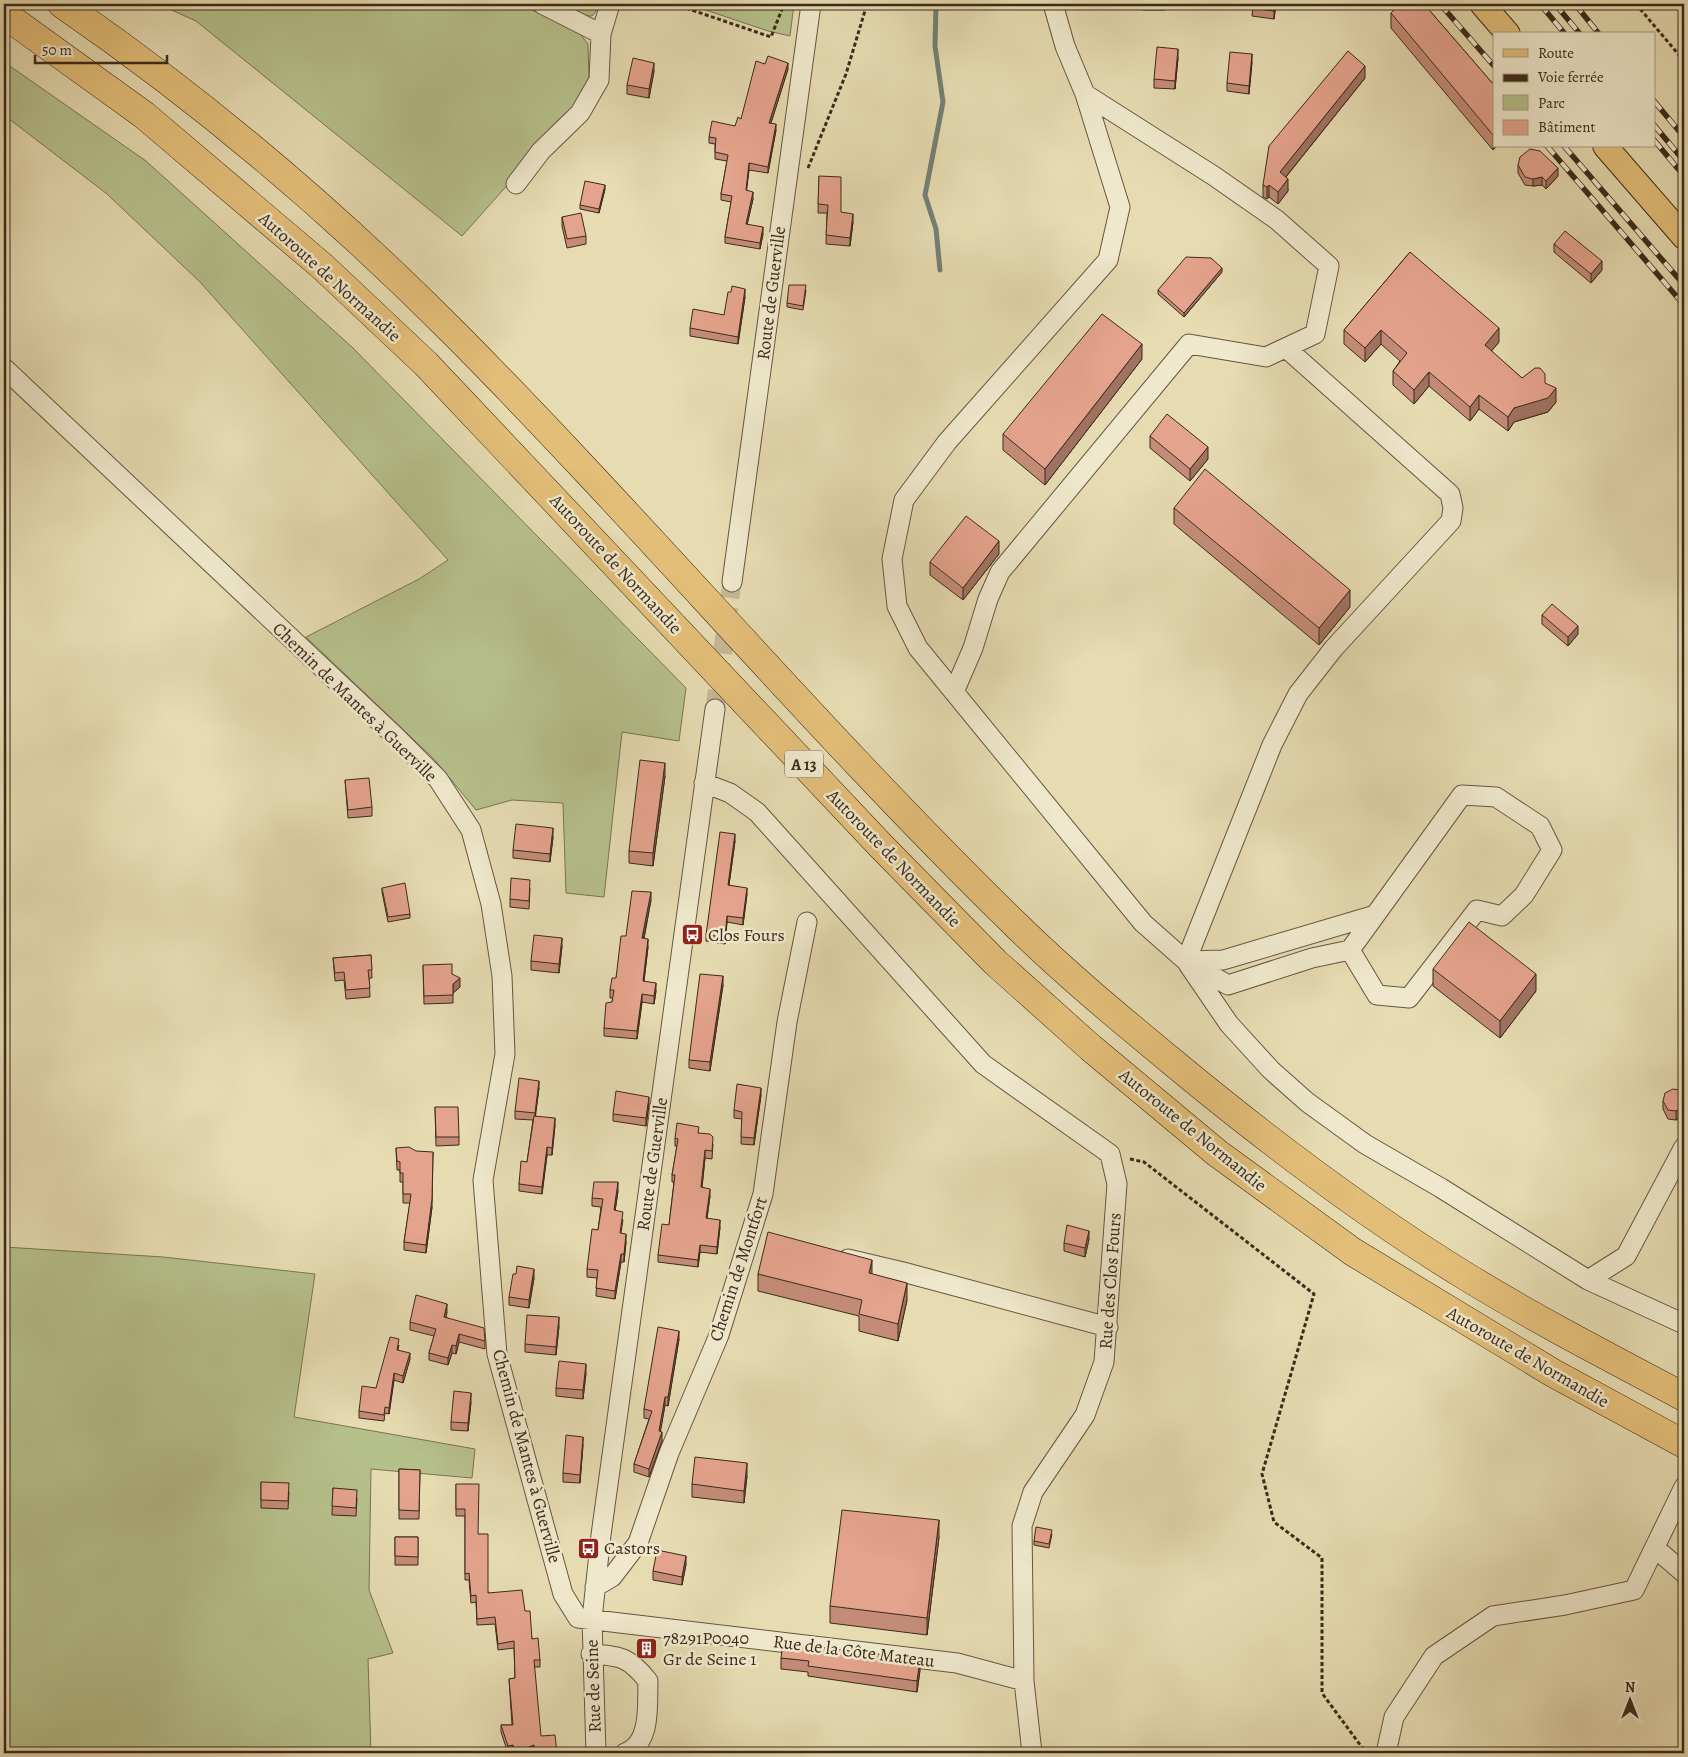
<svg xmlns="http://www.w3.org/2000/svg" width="1688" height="1757" font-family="Alegreya,serif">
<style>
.green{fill:#b6c08b;stroke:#787552}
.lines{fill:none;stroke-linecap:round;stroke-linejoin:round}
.stream{stroke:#738077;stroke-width:5}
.minor-tunnel{stroke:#c4b893;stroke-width:19;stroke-dasharray:19 9;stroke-linecap:butt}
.minor-casing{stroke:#665640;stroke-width:21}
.major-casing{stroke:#3b2a1a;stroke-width:26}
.highway-casing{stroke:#3b2a1a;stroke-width:29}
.path{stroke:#3b2a1a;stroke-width:3;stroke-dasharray:4 2.5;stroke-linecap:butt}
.minor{stroke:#efe8cc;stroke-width:19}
.major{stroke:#e3be78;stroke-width:24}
.highway{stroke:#e3be78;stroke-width:28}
.rail-casing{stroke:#3b2a1a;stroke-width:5.5}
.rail{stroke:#efe8cc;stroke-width:4;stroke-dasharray:11;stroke-linecap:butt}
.wall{fill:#c48c78;stroke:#3b2a1a}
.shaded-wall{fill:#a07262;stroke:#3b2a1a}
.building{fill:#e4a38c;stroke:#3b2a1a}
.labels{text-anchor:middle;stroke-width:5;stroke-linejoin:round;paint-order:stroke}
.shield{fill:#efe8cc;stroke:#71634f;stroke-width:1}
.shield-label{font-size:16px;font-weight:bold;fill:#3b2a1a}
.street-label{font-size:18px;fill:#3b2a1a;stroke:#efe8cc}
.poi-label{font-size:18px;fill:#3b2a1a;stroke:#efe8cc;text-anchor:start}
</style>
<rect width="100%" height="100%" fill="#e6dbb1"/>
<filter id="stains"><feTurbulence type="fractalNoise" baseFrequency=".004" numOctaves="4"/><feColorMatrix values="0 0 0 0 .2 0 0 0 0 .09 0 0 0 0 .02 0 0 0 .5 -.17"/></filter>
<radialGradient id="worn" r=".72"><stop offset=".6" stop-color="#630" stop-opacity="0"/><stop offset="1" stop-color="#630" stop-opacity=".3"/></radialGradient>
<path class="green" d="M158,4H521L580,34L588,44L589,79L576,108L462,236L196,21Z
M553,4H602L592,16L575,15Z
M688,4H794L790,36L768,31Z
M4,62L146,161L353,348L686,688L679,741L622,732L604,897L566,893L563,803L512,800L476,810L434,759L306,637L419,579L448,560L200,282L107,194L4,115Z
M4,1247L163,1257L315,1274L294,1417L475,1449L472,1478L371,1469L369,1590L393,1653L368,1659L371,1753H4Z"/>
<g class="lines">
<path class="stream" d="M936,4L935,46L943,102L925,195L936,229L940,270"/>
<path class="minor-tunnel" d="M715,709L732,582"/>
<defs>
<path id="minor" d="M542,4L601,34L610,4
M1085,94L1120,207L1108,260L947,442L904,500L892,559L897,606L918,648L1143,923L1186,961L1228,985L1312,958L1350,950L1462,795L1496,797L1540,826L1552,850L1524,895L1502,916L1477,910L1409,998L1377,995L1350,950
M516,184L541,151L580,113L599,80L601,34
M4,368L396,737L438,779L471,830L491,904L502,976L505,1054L483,1180L497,1354L563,1594L578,1618L957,1663L1024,1681
M732,582L811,4
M954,692L973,648L988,599L1000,572L1189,344L1266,357L1315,334L1329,266L1277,220L1214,176L1085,94L1065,46L1053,4
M704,783L730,793L757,812L983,1064L1110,1154L1117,1184L1104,1362L1085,1415L1033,1492L1022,1526L1024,1681L1032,1753
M1186,961L1272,745L1298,694L1334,648L1451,521L1453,508L1450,494L1286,348
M1188,961L1223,960L1375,915
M1188,964L1229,1024L1271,1070L1307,1102L1365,1144L1441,1188L1588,1280L1684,1324
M848,1259L903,1272L1108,1327
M1588,1280L1626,1256L1684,1147
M1655,1548L1684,1573
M595,1587L612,1577L638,1543L669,1453L719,1335L763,1194L787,1022L807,922
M591,1654C621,1656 629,1657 648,1681C647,1703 652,1744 625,1753
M596,1753L592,1619L601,1535L715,709
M1386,1753L1394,1717L1434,1656L1493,1616L1565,1605L1634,1590L1684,1487"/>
<path id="major" d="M1482,4L1508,34
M1605,146L1684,237"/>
<path id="highway" d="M62,4C203,101 337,215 458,337C648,529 823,737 1016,925C1070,978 1129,1026 1187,1074C1276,1147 1369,1217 1467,1277C1537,1320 1611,1358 1684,1397
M4,14L144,115L323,267L426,364L881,846L995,962L1091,1048L1217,1153L1353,1252L1553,1373L1684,1444"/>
</defs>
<use href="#minor" class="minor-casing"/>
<use href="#major" class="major-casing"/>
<use href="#highway" class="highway-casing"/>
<path class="path" d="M674,4L771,37L784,4
M1636,4L1684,61
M808,168L846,74L867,4
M1130,1159L1144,1162L1314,1294L1262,1474L1274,1522L1322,1558V1693L1366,1753"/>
<use href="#minor" class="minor"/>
<use href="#major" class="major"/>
<use href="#highway" class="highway"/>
<defs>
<path id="rail" d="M1440,4L1494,66
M1540,4L1565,34
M1555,4L1580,34
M1575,4L1599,34
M1654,101L1684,137
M1654,125L1684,161
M1654,140L1684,176
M1547,146L1684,305
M1564,146L1684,285"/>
</defs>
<use href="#rail" class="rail-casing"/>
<use href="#rail" class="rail"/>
</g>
<path class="wall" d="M832,4H847V6Z
M1143,4H1165V10H1143Z
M1253,4H1276L1274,19L1252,16Z
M1388,4H1424L1494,85V146H1497L1493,150L1391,28V13L1394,10Z
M1178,58L1175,89L1154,88V79Z
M1252,62L1249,94L1227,91V83Z
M765,64L788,69L771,123L776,130L768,173L749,170L746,190L753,199L747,224L763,234L760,249L725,243V237L731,202L721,200V194L727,161L715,159V144L709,143V137L735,126L741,119Z
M654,71L649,98L627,94V85Z
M1365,78L1286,177L1288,191L1278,204L1269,197L1267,199L1263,197V185Z
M1518,165L1558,176L1546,189L1542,185L1533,186L1525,185L1518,173Z
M819,176L841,212L853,222L850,246L826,244L827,213H818Z
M605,189L599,213L580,209V205Z
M562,217L586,236V244L567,248L562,226Z
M1554,244L1602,270L1591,283L1554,252Z
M1410,252L1499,342L1491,351L1522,378L1545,383L1556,402L1548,412L1514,422L1508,431L1479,409L1470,421L1429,386L1414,404L1393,385V371L1400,361L1381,344L1365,362L1344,344V330Z
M1222,272L1184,317L1158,294V290Z
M806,290L803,310L787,307V303Z
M745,297L738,344L690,336V328L724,315Z
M1142,359L1045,485L1003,450V434Z
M1150,436L1208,459L1190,481L1150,448Z
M1174,508L1350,607L1319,645L1174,524Z
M999,554L963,600L930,575V562Z
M1542,615L1578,634L1568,646L1542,624Z
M665,776L653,866L629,863V851Z
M345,780L372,807V816L348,818Z
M553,837L550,862L513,858V850Z
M735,841L729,885L747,894L743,925L727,922L725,944L706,941V935Z
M382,888L410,914V918L388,922L382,892Z
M530,888L529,909L510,907V899Z
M651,900L644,939L648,947L644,981L656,991L654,1004L642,1002L637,1039L604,1036V1028L612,1002L613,998H610V990L616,978L626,936Z
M562,946L559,973L531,970V961Z
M371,955L372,978H369L370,997L346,999L344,980L335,981L333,958Z
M423,965L452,974L460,987L453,993V1003L424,1004Z
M1433,969L1536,991L1500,1038L1433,986Z
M723,985L710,1071L689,1068V1060Z
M539,1088L535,1116L555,1125L552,1155H547L542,1194L519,1191V1184L527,1162L533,1120L515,1119V1111Z
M761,1095L754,1145L741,1144L742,1119L734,1118V1110Z
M1684,1096V1110L1683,1116L1676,1120L1668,1119L1663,1109V1101Z
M649,1104L646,1126L613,1121V1114Z
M435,1107L459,1137V1145L436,1146Z
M699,1133L713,1144L712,1159L705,1158L702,1188L710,1196L707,1218L720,1227L717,1254L700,1252L698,1267L658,1262V1255L669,1225L674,1182H672V1175L677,1146H675V1138Z
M396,1148L432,1207L426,1253L404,1250V1242L410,1203H403V1182H400V1170H397Z
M618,1191L615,1211L623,1220L621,1233L626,1242L624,1262H621L615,1299L596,1296L597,1278L587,1277V1269L598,1230L601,1207L592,1206V1198Z
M1089,1239L1085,1257L1064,1251V1243Z
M758,1274H872L907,1300L898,1341L859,1331V1316L758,1291Z
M534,1278L529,1308L509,1305V1297Z
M447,1312L446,1317L485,1341V1349L459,1342L456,1354L452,1353L448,1365L429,1360V1353L434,1336L410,1330V1322Z
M559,1326L556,1355L525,1352V1344Z
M679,1339L668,1406L665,1405L660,1432L662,1441L649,1477L634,1472V1464L649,1419L644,1418V1409Z
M399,1345L398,1350L410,1359L403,1383L394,1380L389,1414L385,1413L384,1421L359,1418V1411L376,1388Z
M586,1373L583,1399L556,1396V1388Z
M471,1402L468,1431L451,1430V1422Z
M583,1445L580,1483L563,1482V1473Z
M399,1469L420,1470L419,1519H399Z
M747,1476L744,1503L692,1497V1484Z
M261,1482L289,1492L288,1509L261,1508Z
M456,1484L478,1534L488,1593L525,1611L532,1639L540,1660V1667H534V1752L530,1753H513V1752L508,1753L501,1732V1725H512L509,1679L515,1678L514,1648L498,1650L495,1624L477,1625L476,1602L471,1603L469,1580H465V1516H456Z
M333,1488L357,1498L356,1516L332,1515Z
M1052,1534L1049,1548L1034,1545V1541Z
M395,1537H418V1565H395Z
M939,1537L927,1635L830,1623V1606Z
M686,1564L682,1585L653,1580V1571Z
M781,1658L920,1670L917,1692L808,1676V1672L781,1669Z"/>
<path class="shaded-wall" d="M1275,4H1276L1274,19V11Z
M1178,49V58L1175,89V81Z
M1252,54V62L1249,94V86Z
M654,63V71L649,98V89Z
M788,63V69L769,129V123Z
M1365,66V78L1280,184V172Z
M776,124V130L768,173V167Z
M1494,134V146H1497L1493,150V135Z
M749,163V170L746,196V190Z
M1558,168V176L1546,189V181Z
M1542,177V185L1533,186V179Z
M1288,179V191L1278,204V192Z
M605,185V189L599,213V209Z
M1269,185V197L1267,199V187Z
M753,192V199L746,230V224Z
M853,214V222L850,246V238Z
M763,227V234L760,249V243Z
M1602,261V270L1591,283V274Z
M1222,268V272L1184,317V313Z
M745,289V297L738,344V337Z
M1499,328V342L1485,359V345Z
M1381,330V344L1365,362V348Z
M1142,344V359L1045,485V469Z
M1429,372V386L1414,404V390Z
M1556,388V402L1548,412L1514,422L1508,431V417L1514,408Z
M1479,395V409L1470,421V407Z
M1208,447V459L1190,481V469Z
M999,541V554L963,600V588Z
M1350,590V607L1319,645V628Z
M1578,626V634L1568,646V637Z
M665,763V776L653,866V853Z
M553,828V837L550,862V854Z
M735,834V841L728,892V885Z
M747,888V894L743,925V918Z
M651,892V900L642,946V938Z
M727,916V922L725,944V937Z
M562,938V946L559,973V964Z
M648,939V947L643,989V981Z
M1536,974V991L1500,1038V1021Z
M723,976V985L710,1071V1062Z
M460,978V987L453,993V984Z
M656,983V991L654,1004V996Z
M642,994V1002L637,1039V1031Z
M539,1081V1088L535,1120V1113Z
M761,1088V1095L754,1145V1138Z
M649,1097V1104L646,1126V1118Z
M1684,1101L1683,1116L1676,1120V1111Z
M555,1118V1125L552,1155V1148Z
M547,1147V1155L542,1194V1187Z
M705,1150V1158L701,1195V1187Z
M433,1152L432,1207L426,1253V1245Z
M618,1182V1191L614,1218V1210Z
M710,1189V1196L706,1225V1218Z
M720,1220V1227L717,1254V1247Z
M1089,1231V1239L1085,1257V1248Z
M626,1234V1242L624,1262V1254Z
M700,1245V1252L698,1267V1260Z
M621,1254V1262L615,1299V1291Z
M872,1260V1276L869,1273Z
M534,1269V1278L529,1308V1300Z
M907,1283V1300L898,1341V1324Z
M447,1304V1312L444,1324V1317Z
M559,1317V1326L556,1355V1347Z
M679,1331V1339L668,1406V1397Z
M459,1334V1342L456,1354V1346Z
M452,1345V1353L448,1365V1358Z
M410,1353V1359L403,1383V1376Z
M586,1364V1373L583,1399V1390Z
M394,1373V1380L389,1414V1408Z
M471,1393V1402L468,1431V1423Z
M665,1397V1405L659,1440V1431Z
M662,1432V1441L649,1477V1469Z
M583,1437V1445L580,1483V1475Z
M747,1463V1476L744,1503V1491Z
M939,1520V1537L927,1635V1618Z
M686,1556V1564L682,1585V1577Z
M920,1659V1670L917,1692V1681Z
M513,1745V1752L508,1753V1746Z
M534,1745V1752L530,1753H519V1751Z
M518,1748V1753H514V1749Z"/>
<path class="building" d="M1253,4H1275L1274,11L1252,8Z
M1400,4H1424L1494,85V134L1493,135L1391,13Z
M1157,47L1178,49L1175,81L1154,79Z
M1348,51L1365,66L1280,172L1288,179L1278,192L1269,185L1267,187L1263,185L1269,146Z
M1230,52L1252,54L1249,86L1227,83Z
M768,56L788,63L769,123L776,124L768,167L749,163L746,190L753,192L746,224L763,227L760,243L725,237L732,196L721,194L728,155L715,152L716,138L709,137L712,121L735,126L738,117L741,119L756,61L765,64Z
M633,58L654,63L649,89L627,85Z
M1530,149L1540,151L1558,168L1546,181L1542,177L1533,179L1525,177L1518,165L1520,157Z
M819,176L841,177V212L853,214L850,238L826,235L828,205L818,204Z
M585,181L605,185L599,209L580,205Z
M581,213L586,236L567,239L562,217Z
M1565,231L1602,261L1591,274L1554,244Z
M1410,252L1499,328L1485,345L1522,378L1535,368H1540L1545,374V383L1556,388L1548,398L1514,408L1508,417L1479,395L1470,407L1429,372L1414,390L1393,371L1407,353L1381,330L1365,348L1344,330Z
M1186,257L1211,258L1222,268L1184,313L1158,290Z
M789,285H806L803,306L787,303Z
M732,286L745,289L738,337L690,328L693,309L724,315L728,292H731Z
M1102,314L1142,344L1045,469L1003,434Z
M1167,414L1208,447L1190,469L1150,436Z
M1205,469L1350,590L1319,628L1174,508Z
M966,516L999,541L963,588L930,562Z
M1552,604L1578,626L1568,637L1542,615Z
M640,760L665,763L653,853L629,851Z
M369,778L372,807L348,810L345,780Z
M516,824L553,828L550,854L513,850Z
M720,832L735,834L728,885L747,888L743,918L727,916L725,937L706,935Z
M511,878L530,880L529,901L510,899Z
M405,883L410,914L388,917L382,888Z
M632,891L651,892L642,938L648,939L643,981L656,983L654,996L642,994L637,1031L604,1028L606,1003L612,1002L614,990H610L612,978H616L621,936H626Z
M1469,922L1536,974L1500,1021L1433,969Z
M534,935L562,938L559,964L531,961Z
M371,955L372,970H368L370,988L346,990L344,972L335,973L333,958Z
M452,964V974L460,978L453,984V995L424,996L423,965Z
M700,974L723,976L710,1062L689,1060Z
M519,1078L539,1081L535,1113L515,1111Z
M737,1084L761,1088L754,1138L741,1137L742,1112L734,1110Z
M1673,1089L1680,1090L1684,1096L1683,1107L1676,1111L1668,1110L1663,1101L1665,1093Z
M616,1091L649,1097L646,1118L613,1114Z
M435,1107H458L459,1137H436Z
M534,1116L555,1118L552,1148L547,1147L542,1187L519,1184L521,1161L527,1162Z
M677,1123L699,1127L698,1133L710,1134L713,1137L712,1151L705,1150L701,1187L710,1189L706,1218L720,1220L717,1247L700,1245L698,1260L658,1255L662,1224L669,1225L675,1175H672L678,1139L675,1138Z
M409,1147L416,1151L433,1152L432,1199L426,1245L404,1242L411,1194H403V1173H400V1162L397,1161L396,1148Z
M594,1182H618L614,1210L623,1212L620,1233L626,1234L624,1254H621L615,1291L596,1288L598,1270L587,1269L592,1229L598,1230L603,1199L592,1198Z
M1067,1225L1089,1231L1085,1248L1064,1243Z
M768,1232L872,1260L869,1273L907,1283L898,1324L859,1314L862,1300L758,1274Z
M517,1266L534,1269L529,1300L509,1297L513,1274H516Z
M416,1295L447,1304L444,1317L484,1328L485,1341L459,1334L456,1346L452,1345L448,1358L429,1353L436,1329L410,1322Z
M527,1315L559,1317L556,1347L525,1344Z
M658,1327L679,1331L668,1397H665L659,1431L662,1432L649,1469L634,1464L652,1411L644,1409Z
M390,1337L399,1339L397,1350L410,1353L403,1376L394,1373L389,1408L385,1407L384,1415L359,1411L362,1386L376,1388Z
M559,1361L586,1364L583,1390L556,1388Z
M454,1391L471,1393L468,1423L451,1422Z
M566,1435L583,1437L580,1475L563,1473Z
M695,1457L747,1463L744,1491L692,1484Z
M399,1469L420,1470L419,1511L399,1510Z
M261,1482L289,1483L288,1501L261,1500Z
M456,1484H479L478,1534H488V1593L522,1590L525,1611H530L532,1639L538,1638L540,1660H534L541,1736L555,1735L557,1753H534V1745L519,1751L518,1748L514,1749L513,1745L508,1746L501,1725H513L509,1679L515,1678L514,1641L498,1644L495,1617L477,1619L476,1595L471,1596L469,1573L465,1574V1509H456Z
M333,1488L357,1490L356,1508L332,1506Z
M842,1510L939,1520L927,1618L830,1606Z
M1036,1527L1052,1530L1049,1544L1034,1541Z
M395,1537H418V1557L395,1556Z
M657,1550L686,1556L682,1577L653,1571Z
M783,1643L920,1659L917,1681L808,1666L809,1661L781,1658Z"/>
<defs>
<symbol id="bus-square" viewBox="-11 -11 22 22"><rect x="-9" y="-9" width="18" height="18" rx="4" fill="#8f2418" stroke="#efe8cc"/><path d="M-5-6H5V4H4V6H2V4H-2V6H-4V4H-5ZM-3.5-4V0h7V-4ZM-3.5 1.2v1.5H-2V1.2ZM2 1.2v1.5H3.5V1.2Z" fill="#fff"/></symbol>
<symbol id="building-square" viewBox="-11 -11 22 22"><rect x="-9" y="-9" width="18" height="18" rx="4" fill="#8f2418" stroke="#efe8cc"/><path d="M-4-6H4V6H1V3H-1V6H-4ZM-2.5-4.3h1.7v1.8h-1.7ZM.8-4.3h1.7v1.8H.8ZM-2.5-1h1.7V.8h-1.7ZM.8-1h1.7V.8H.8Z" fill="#fff"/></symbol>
</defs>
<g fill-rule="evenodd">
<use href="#bus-square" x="680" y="922" width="25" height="25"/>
<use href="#bus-square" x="576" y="1536" width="25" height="25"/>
<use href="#building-square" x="634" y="1636" width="25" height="25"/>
</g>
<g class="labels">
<rect class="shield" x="785" y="750.5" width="38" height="27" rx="4"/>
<g class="shield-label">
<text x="804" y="770">A 13</text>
</g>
<g class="street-label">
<text transform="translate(330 277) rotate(42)" y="6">Autoroute de Normandie</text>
<text transform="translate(771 293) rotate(-83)" y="6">Route de Guerville</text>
<text transform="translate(616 564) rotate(47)" y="6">Autoroute de Normandie</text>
<text transform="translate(355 702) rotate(44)" y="6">Chemin de Mantes à Guerville</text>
<text transform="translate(894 858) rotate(46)" y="6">Autoroute de Normandie</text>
<text transform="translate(1193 1130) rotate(39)" y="6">Autoroute de Normandie</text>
<text transform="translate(652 1164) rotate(-82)" y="6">Route de Guerville</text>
<text transform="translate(738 1269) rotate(-72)" y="6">Chemin de Montfort</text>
<text transform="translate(1110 1281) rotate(-86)" y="6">Rue des Clos Fours</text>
<text transform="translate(1528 1357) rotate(30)" y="6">Autoroute de Normandie</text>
<text transform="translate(527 1456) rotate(75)" y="6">Chemin de Mantes à Guerville</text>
<text transform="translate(854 1651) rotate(7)" y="6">Rue de la Côte Mateau</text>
<text transform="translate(593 1686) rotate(-92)" y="6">Rue de Seine</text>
</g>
<g class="poi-label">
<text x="708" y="941">Clos Fours</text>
<text x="604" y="1554">Castors</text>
<text x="663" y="1644">78291P0040<tspan x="663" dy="21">Gr de Seine 1</tspan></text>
</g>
</g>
<rect width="1688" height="1757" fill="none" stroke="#e6dbb1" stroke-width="20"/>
<rect x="5" y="5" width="1678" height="1747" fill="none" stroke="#3b2a1a" stroke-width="2.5"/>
<rect x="10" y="10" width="1668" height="1737" fill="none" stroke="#3b2a1a"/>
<rect x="1493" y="32" width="162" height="115" fill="#efe8cc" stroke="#a79c85"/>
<rect x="1503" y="49" width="25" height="8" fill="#e3be78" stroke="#a79c85"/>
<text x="1538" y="58" font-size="15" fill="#3b2a1a">Route</text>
<rect x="1503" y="74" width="25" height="8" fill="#3b2a1a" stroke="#a79c85"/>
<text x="1538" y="82" font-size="15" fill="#3b2a1a">Voie ferrée</text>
<rect x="1503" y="95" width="25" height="15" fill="#b6c08b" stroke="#a79c85"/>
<text x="1538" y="108" font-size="15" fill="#3b2a1a">Parc</text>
<rect x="1503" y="120" width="25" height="15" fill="#e4a38c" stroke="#a79c85"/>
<text x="1538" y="132" font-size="15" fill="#3b2a1a">Bâtiment</text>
<g transform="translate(1630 1700)" stroke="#efe8cc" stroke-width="4" paint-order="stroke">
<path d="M0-4L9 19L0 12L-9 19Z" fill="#3b2a1a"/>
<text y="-8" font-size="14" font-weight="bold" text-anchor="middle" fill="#3b2a1a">N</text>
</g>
<path d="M35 55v8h132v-8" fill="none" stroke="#3b2a1a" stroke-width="2.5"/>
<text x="42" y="55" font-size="15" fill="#3b2a1a" stroke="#efe8cc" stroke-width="4" paint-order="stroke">50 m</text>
<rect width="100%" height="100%" filter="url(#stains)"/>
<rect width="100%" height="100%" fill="url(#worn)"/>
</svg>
